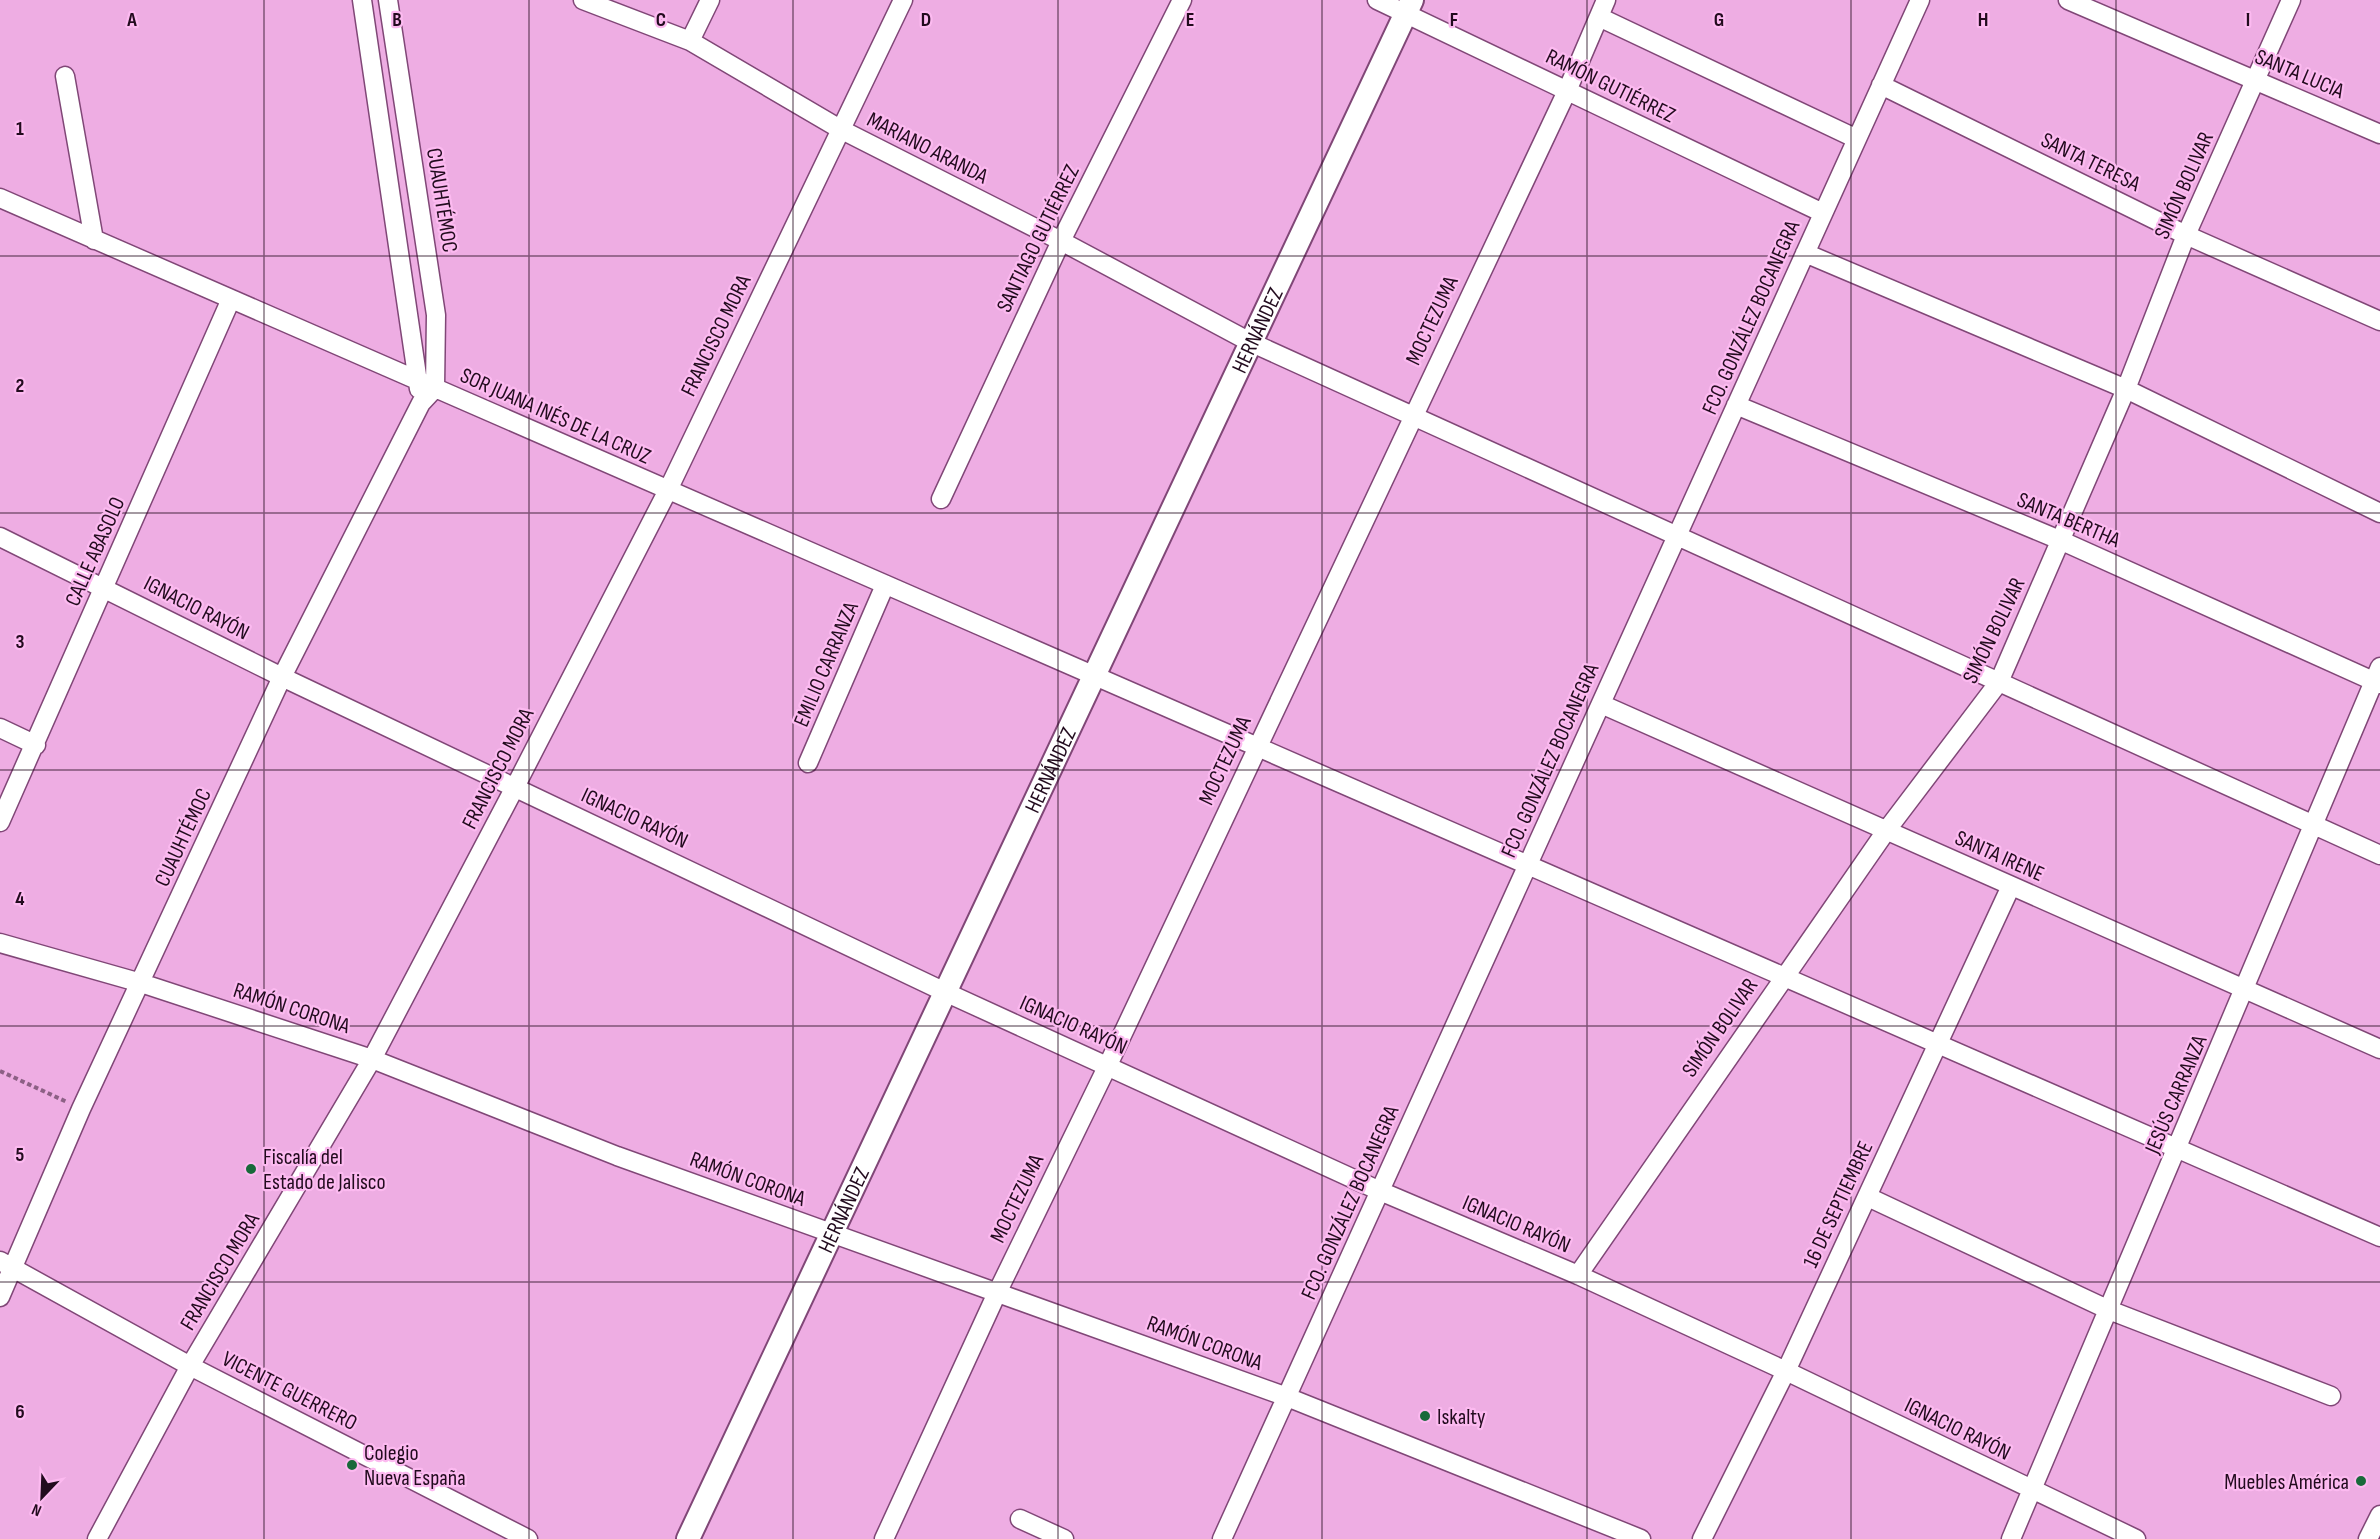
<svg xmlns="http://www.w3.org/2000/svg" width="2380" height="1539" font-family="'Sofia Sans Condensed',sans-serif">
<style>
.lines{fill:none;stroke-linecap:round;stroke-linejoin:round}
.minor-casing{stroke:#804777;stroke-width:21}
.tertiary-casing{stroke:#804777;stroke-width:26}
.path{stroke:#8c6085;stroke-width:4;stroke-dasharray:4.5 3;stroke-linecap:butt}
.minor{stroke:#fff;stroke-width:18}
.tertiary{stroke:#fff;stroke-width:22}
.grid{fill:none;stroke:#220b1e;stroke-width:1.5;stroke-opacity:0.55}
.poi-dot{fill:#17693a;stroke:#fcbaf0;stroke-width:2}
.labels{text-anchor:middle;stroke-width:4.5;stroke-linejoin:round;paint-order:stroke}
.street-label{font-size:22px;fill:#220b1e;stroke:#fcbaf0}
.poi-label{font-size:22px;fill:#220b1e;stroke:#fcbaf0;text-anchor:start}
.grid-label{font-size:20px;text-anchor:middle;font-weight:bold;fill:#220b1e;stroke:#fcbaf0;stroke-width:4.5;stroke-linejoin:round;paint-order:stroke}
</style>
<rect width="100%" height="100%" fill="#eeade3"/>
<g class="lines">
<defs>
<path id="minor" d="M362,0L419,389
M583,0L690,41L840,129L1061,241L1250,342L2380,855
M1377,0L1823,213
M2068,0L2380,134
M1599,17L1857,139
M690,41L710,0
M65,76L94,240
M1881,85L2186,235L2380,321
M0,198L2380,1237
M1805,253L2126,389L2380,513
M1736,405L2062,541L2380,684
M941,499L1061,241L1182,0
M0,537L282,677L945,992L1380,1191L1578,1275L1786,1371L2136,1539
M1601,704L2380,1049
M0,728L36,745
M808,763L885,585
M0,822L231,299
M0,943L141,983L372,1059L617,1156L1287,1397L1641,1539
M1868,1197L2109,1310L2331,1396
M0,1261L190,1366L528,1539
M1578,1275L1886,831L1999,682L2126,389L2186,235L2291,0
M0,1297L81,1109L282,677L421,403L435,388L436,315L388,0
M1020,1519L1064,1539
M97,1539L190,1366L372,1059L515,787L668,490L903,0
M884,1539L997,1293L1108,1065L1567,91L1606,0
M1222,1539L1920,0
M1702,1539L1786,1371L2011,886
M2011,1539L2380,667
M2368,1539L2380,1515"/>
<g id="tertiary">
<path id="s1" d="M688,1539L1412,0"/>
</g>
</defs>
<use href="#minor" class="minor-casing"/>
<use href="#tertiary" class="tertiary-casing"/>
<path class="path" d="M0,1071L67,1102"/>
<use href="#minor" class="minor"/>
<use href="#tertiary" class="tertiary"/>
</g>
<path class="grid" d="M264,0V1539M529,0V1539M793,0V1539M1058,0V1539M1322,0V1539M1587,0V1539M1851,0V1539M2116,0V1539M0,256H2380M0,513H2380M0,770H2380M0,1026H2380M0,1282H2380"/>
<g class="poi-dot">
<circle cx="251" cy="1169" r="6"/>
<circle cx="1425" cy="1416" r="6"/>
<circle cx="352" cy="1465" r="6"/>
<circle cx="2361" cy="1481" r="6"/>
</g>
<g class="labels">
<g class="street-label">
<text transform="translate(2300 73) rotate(23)" y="8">SANTA LUCIA</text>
<text transform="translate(1611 85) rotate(26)" y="8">RAMÓN GUTIÉRREZ</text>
<text transform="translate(928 147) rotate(27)" y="8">MARIANO ARANDA</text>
<text transform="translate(2091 161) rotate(26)" y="8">SANTA TERESA</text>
<text transform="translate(2183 185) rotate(-66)" y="8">SIMÓN BOLIVAR</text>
<text transform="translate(443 200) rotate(81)" y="8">CUAUHTÉMOC</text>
<text transform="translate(1037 238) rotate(-64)" y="8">SANTIAGO GUTIÉRREZ</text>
<text transform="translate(1750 317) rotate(-66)" y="8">FCO. GONZÁLEZ BOCANEGRA</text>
<text transform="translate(1431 320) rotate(-65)" y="8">MOCTEZUMA</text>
<text dy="8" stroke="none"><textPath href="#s1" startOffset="1336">HERNÁNDEZ</textPath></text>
<text transform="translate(715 335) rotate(-64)" y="8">FRANCISCO MORA</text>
<text transform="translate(556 415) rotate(24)" y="8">SOR JUANA INÉS DE LA CRUZ</text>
<text transform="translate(2069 519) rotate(23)" y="8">SANTA BERTHA</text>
<text transform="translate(94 551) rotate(-66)" y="8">CALLE ABASOLO</text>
<text transform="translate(197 607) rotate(27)" y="8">IGNACIO RAYÓN</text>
<text transform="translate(1993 630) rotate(-64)" y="8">SIMÓN BOLIVAR</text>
<text transform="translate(825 664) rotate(-67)" y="8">EMILIO CARRANZA</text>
<text transform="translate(1224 760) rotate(-65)" y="8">MOCTEZUMA</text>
<text transform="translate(1549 760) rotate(-66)" y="8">FCO. GONZÁLEZ BOCANEGRA</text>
<text transform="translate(497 768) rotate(-63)" y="8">FRANCISCO MORA</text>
<text dy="8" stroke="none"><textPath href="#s1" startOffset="850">HERNÁNDEZ</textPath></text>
<text transform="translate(635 817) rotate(25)" y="8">IGNACIO RAYÓN</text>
<text transform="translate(182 837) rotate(-65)" y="8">CUAUHTÉMOC</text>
<text transform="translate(2000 855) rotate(24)" y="8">SANTA IRENE</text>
<text transform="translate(292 1007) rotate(18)" y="8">RAMÓN CORONA</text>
<text transform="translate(1074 1024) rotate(24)" y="8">IGNACIO RAYÓN</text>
<text transform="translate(1719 1027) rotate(-55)" y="8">SIMÓN BOLIVAR</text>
<text transform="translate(2175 1094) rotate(-67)" y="8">JESÚS CARRANZA</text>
<text transform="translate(748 1178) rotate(20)" y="8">RAMÓN CORONA</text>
<text transform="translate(1016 1198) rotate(-64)" y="8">MOCTEZUMA</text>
<text transform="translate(1349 1202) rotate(-66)" y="8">FCO. GONZÁLEZ BOCANEGRA</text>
<text transform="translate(1837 1204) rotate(-65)" y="8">16 DE SEPTIEMBRE</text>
<text dy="8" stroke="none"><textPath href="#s1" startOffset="364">HERNÁNDEZ</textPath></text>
<text transform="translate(1517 1223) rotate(23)" y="8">IGNACIO RAYÓN</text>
<text transform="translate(219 1271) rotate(-59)" y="8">FRANCISCO MORA</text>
<text transform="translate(1205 1342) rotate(20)" y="8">RAMÓN CORONA</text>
<text transform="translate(290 1390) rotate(27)" y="8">VICENTE GUERRERO</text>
<text transform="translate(1958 1428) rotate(26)" y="8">IGNACIO RAYÓN</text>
</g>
<g class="poi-label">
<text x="263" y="1164">Fiscalía del<tspan x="263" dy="25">Estado de Jalisco</tspan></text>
<text x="1437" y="1424">Iskalty</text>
<text x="364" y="1460">Colegio<tspan x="364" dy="25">Nueva España</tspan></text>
<text x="2349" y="1489" text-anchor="end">Muebles América</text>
</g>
</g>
<g class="grid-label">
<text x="132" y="26">A</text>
<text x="397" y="26">B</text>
<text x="661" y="26">C</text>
<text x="926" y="26">D</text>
<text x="1190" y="26">E</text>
<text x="1454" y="26">F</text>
<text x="1719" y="26">G</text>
<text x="1983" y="26">H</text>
<text x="2248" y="26">I</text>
<text x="20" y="135">1</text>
<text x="20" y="392">2</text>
<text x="20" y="648">3</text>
<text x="20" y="905">4</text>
<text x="20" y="1161">5</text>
<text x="20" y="1418">6</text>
</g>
<g transform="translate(42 1497) rotate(203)" stroke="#fcbaf0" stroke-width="4.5" paint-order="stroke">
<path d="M0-4.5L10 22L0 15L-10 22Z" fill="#220b1e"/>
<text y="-9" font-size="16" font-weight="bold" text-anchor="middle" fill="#220b1e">N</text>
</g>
</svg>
